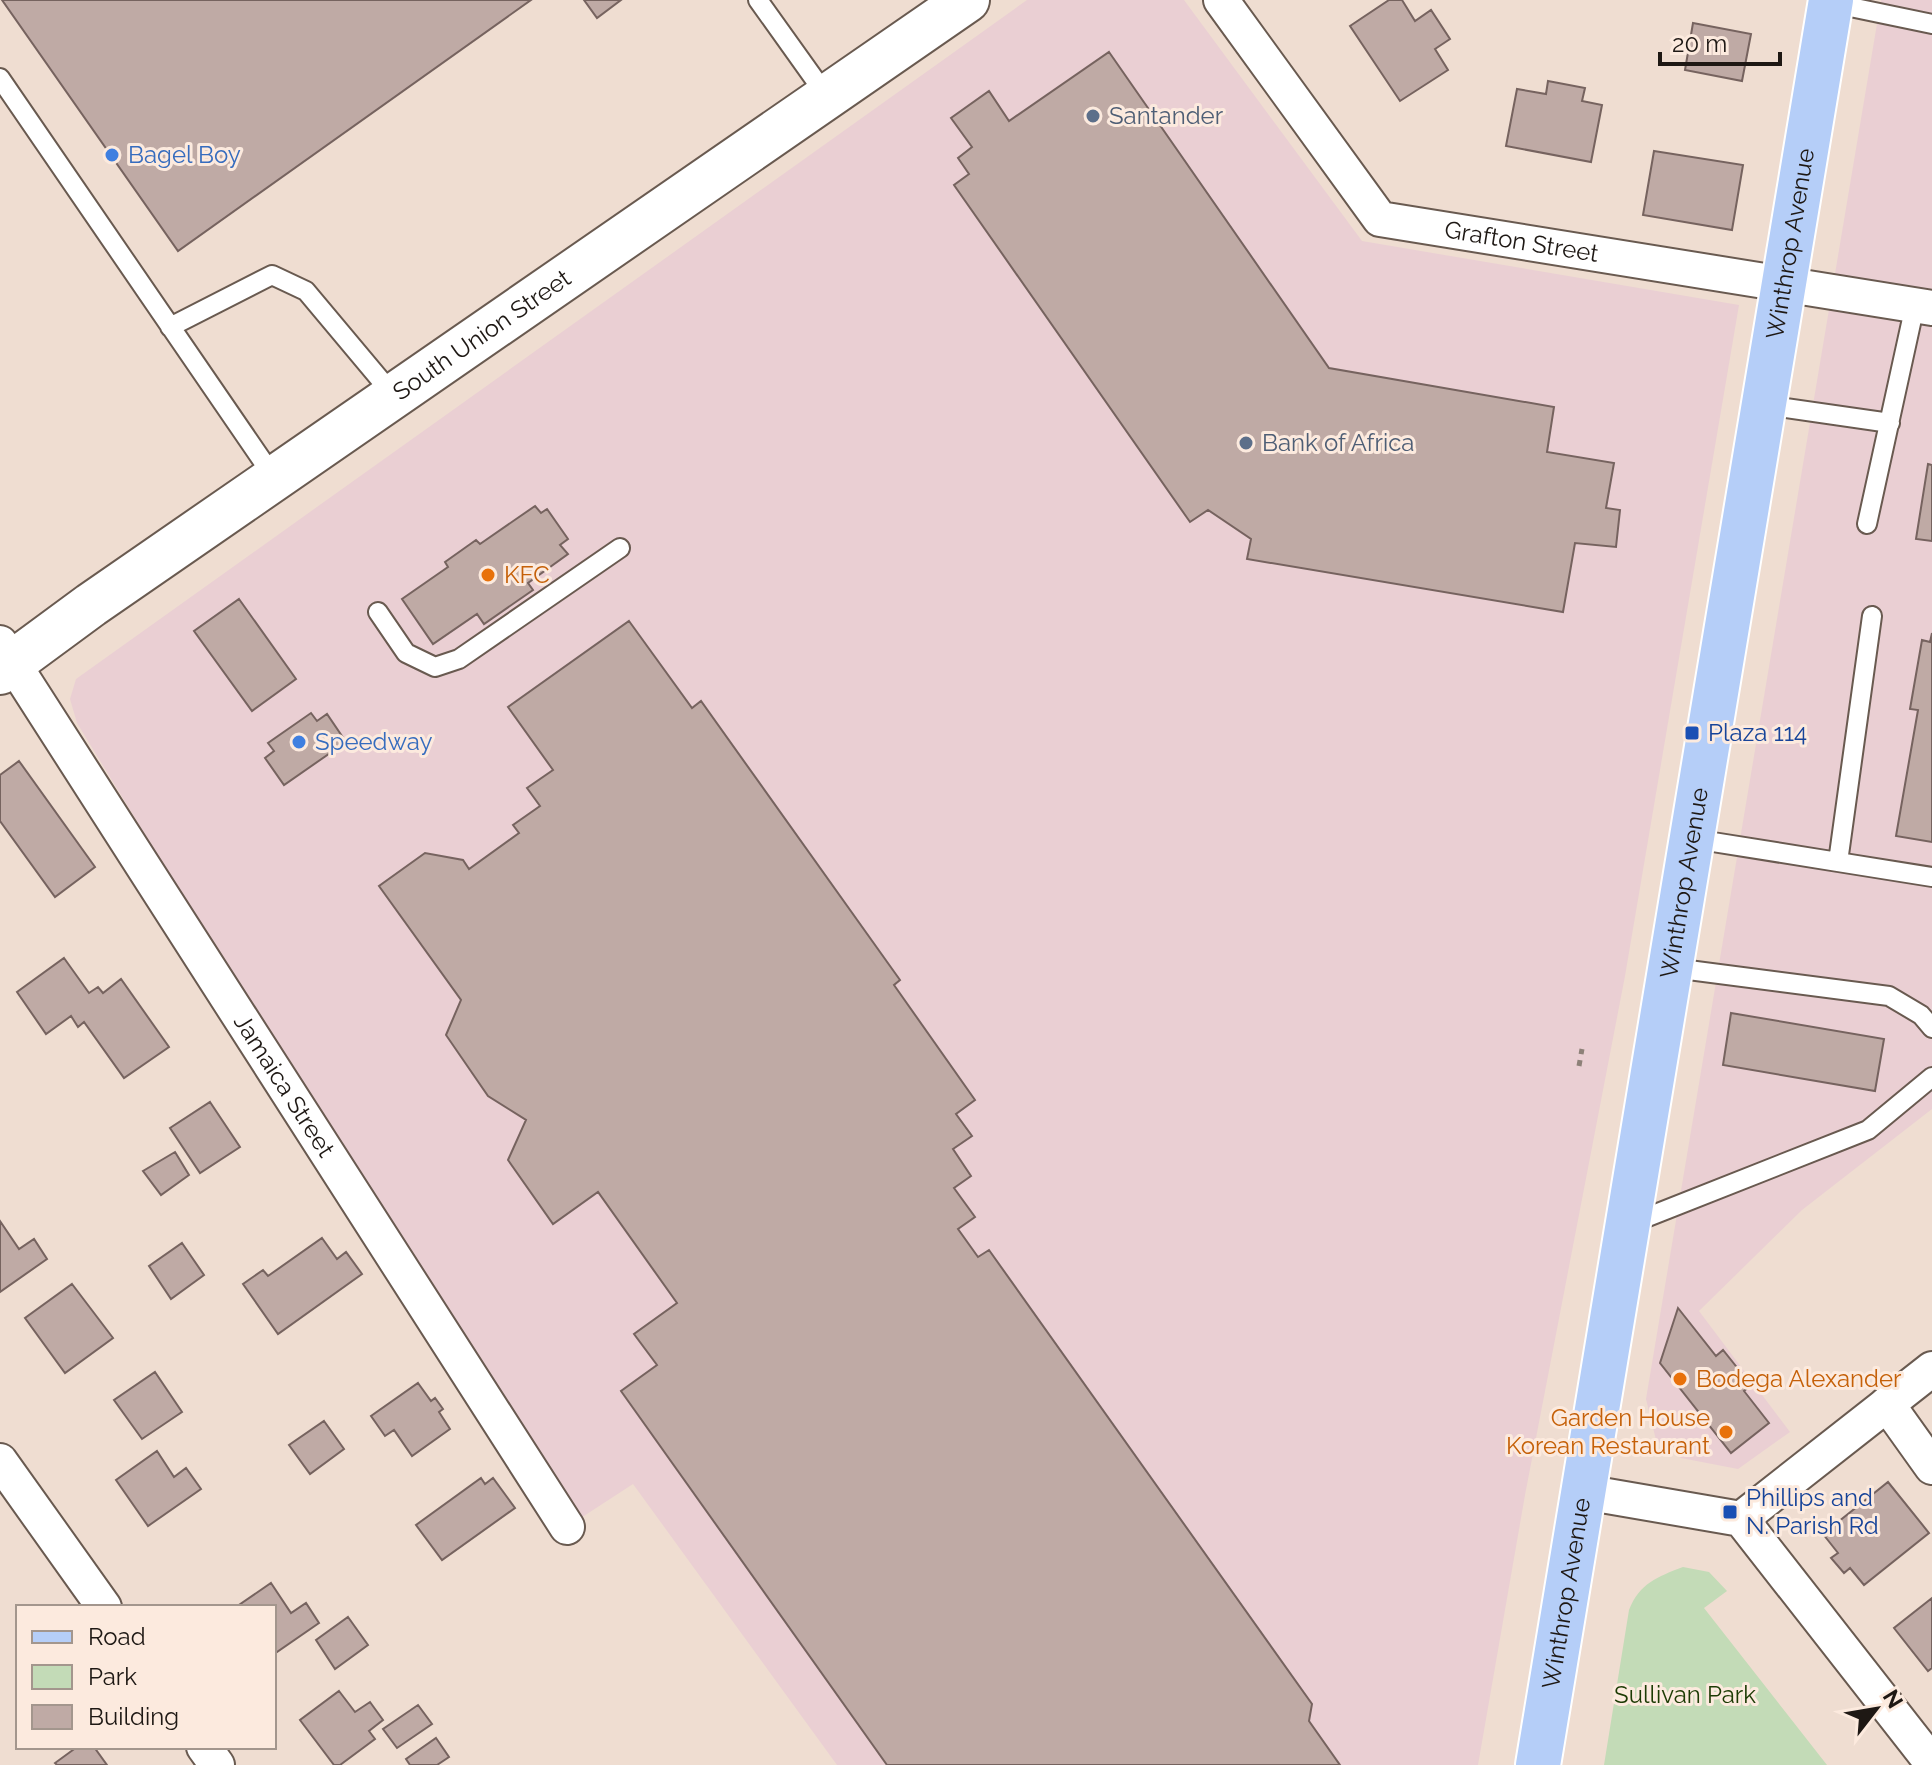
<svg xmlns="http://www.w3.org/2000/svg" width="1932" height="1765" font-family="Raleway,sans-serif">
<style>
.commercial{fill:#eacfd3}
.green{fill:#c3dbb7}
.building{fill:#bfaaa5;stroke:#76635f;stroke-width:2}
.lines{fill:none;stroke-linecap:round;stroke-linejoin:round}
.lane-casing{stroke:#695a50;stroke-width:22}
.street-casing{stroke:#695a50;stroke-width:38}
.secondary-casing{stroke:#695a50;stroke-width:48}
.primary-casing{stroke:#fff;stroke-width:48}
.path{stroke:#8d8178;stroke-width:5;stroke-dasharray:6 6;stroke-linecap:butt}
.lane{stroke:#fff;stroke-width:18}
.street{stroke:#fff;stroke-width:34}
.secondary{stroke:#fff;stroke-width:44}
.primary{stroke:#b5cef8;stroke-width:44}
.service-dot{fill:#5c6f8a;stroke:#fceade;stroke-width:3}
.shop-dot{fill:#3f7fe0;stroke:#fceade;stroke-width:3}
.food-dot{fill:#e8710a;stroke:#fceade;stroke-width:3}
.transit-dot{fill:#1a4fb4;stroke:#fceade;stroke-width:3}
.labels{text-anchor:middle;stroke-width:6;stroke-linejoin:round;paint-order:stroke}
.service-label{font-size:24px;fill:#4e5e75;stroke:#fceade;text-anchor:start}
.shop-label{font-size:24px;fill:#366cbe;stroke:#fceade;text-anchor:start}
.street-label{font-size:24px;fill:#1e1814;stroke:#fceade}
.food-label{font-size:24px;fill:#c56008;stroke:#fceade;text-anchor:start}
.transit-label{font-size:24px;fill:#164399;stroke:#fceade;text-anchor:start}
.park-label{font-size:24px;fill:#1c3b04;stroke:#fceade}
</style>
<rect width="100%" height="100%" fill="#efddd1"/>
<path class="commercial" d="M1027,0H1184L1362,241L1739,305L1625,976L1525,1495L1478,1765H837L633,1484L567,1527L77,723L70,699L76,679Z
M1881,0H1932V1109L1802,1210L1699,1311L1790,1432L1738,1469L1681,1458L1656,1440L1646,1399Z"/>
<path class="green" d="M1683,1567L1709,1572L1727,1591L1704,1608L1827,1765H1604L1629,1610C1640,1583 1657,1577 1683,1567Z"/>
<path class="building" d="M2,0H531L178,251Z
M584,0H621L597,18Z
M1389,0H1402L1415,21L1431,10L1450,39L1435,49L1448,70L1400,101L1350,26Z
M1693,23L1751,34L1742,81L1685,70Z
M1109,52L1329,368L1554,407L1547,452L1614,463L1606,508L1620,510L1616,547L1575,543L1563,612L1247,559L1251,539L1208,510L1190,522L954,185L969,174L958,158L972,147L951,118L989,91L1009,121Z
M1548,81L1585,88L1582,101L1602,105L1591,162L1506,146L1517,89L1546,94Z
M1654,151L1743,165L1732,230L1643,215Z
M1928,464L1932,465V541L1916,539Z
M535,506L541,513L547,509L568,539L560,545L568,554L528,583L533,590L484,624L477,614L433,644L402,599L448,567L445,562L476,540L480,544Z
M239,599L296,679L252,711L194,631Z
M629,621L692,708L701,701L900,980L894,985L975,1100L956,1114L972,1136L953,1149L971,1176L954,1188L975,1217L958,1229L978,1257L989,1250L1312,1704L1309,1721L1340,1765H887L621,1391L657,1365L634,1334L677,1303L598,1192L553,1224L508,1160L526,1120L488,1096L446,1035L461,1000L379,886L425,853L463,860L469,869L519,833L513,825L540,806L527,788L553,770L508,707Z
M1932,633V842L1896,836L1918,710L1910,709L1922,640L1930,642Z
M311,713L317,721L327,714L346,742L284,785L265,758L274,751L268,743Z
M19,761L95,867L55,897L0,821V775Z
M64,958L89,993L98,987L103,993L121,979L169,1047L124,1078L84,1022L78,1027L71,1016L46,1034L17,992Z
M1731,1013L1884,1039L1875,1091L1723,1065Z
M210,1102L240,1147L200,1173L170,1128Z
M175,1152L189,1175L161,1195L143,1171Z
M0,1221L19,1249L34,1239L47,1259L0,1292Z
M322,1238L337,1259L346,1252L362,1274L278,1334L243,1284L263,1270L268,1276Z
M182,1243L204,1275L171,1299L149,1266Z
M72,1284L113,1338L65,1373L25,1318Z
M1678,1308L1716,1356L1723,1350L1751,1385L1744,1391L1769,1423L1731,1453L1660,1363Z
M155,1372L182,1412L142,1439L114,1400Z
M418,1383L431,1401L435,1398L443,1409L439,1412L450,1429L412,1456L394,1430L385,1436L371,1416Z
M324,1421L344,1449L310,1474L289,1445Z
M157,1451L174,1477L186,1468L201,1489L148,1526L116,1480Z
M481,1478L485,1484L493,1478L515,1508L442,1560L416,1525Z
M1888,1482L1929,1533L1864,1585L1850,1568L1844,1573L1831,1558L1838,1553L1823,1534Z
M271,1583L291,1613L306,1603L319,1623L274,1654V1607H236Z
M1932,1598V1668L1928,1671L1894,1628Z
M348,1617L368,1645L335,1669L316,1640Z
M339,1691L355,1712L370,1702L383,1720L369,1731L375,1739L340,1765H334L300,1720Z
M418,1705L432,1724L397,1748L383,1729Z
M436,1738L449,1757L437,1765H410L406,1759Z
M77,1747H94L107,1765H57L55,1763Z"/>
<g class="lines">
<defs>
<path id="lane" d="M758,0L828,98
M1831,3L1932,24
M0,78L275,479
M170,327L272,275L306,291L394,396
M1765,405L1890,423
M1867,524L1915,305
M378,612L406,653L435,667L459,659L620,548
M1872,616L1838,862L1932,877
M1694,839L1838,862
M1673,968L1889,996L1921,1015L1932,1028
M1630,1224L1868,1130L1932,1077"/>
<g id="street">
<path id="s1" d="M1221,0L1380,219L1932,308"/>
<path id="s2" d="M0,643L567,1527"/>
<path d="M1887,1404L1932,1467"/>
<path d="M0,1461L104,1607"/>
<path d="M1584,1492L1741,1519L1932,1763"/>
<path d="M1741,1519L1932,1369"/>
<path d="M204,1747L217,1765"/>
</g>
<g id="secondary">
<path id="s3" d="M0,672L91,605L967,0"/>
</g>
<g id="primary">
<path id="s4" d="M1538,1765L1831,0"/>
</g>
</defs>
<use href="#lane" class="lane-casing"/>
<use href="#street" class="street-casing"/>
<use href="#secondary" class="secondary-casing"/>
<use href="#primary" class="primary-casing"/>
<path class="path" d="M1579,1066L1582,1049"/>
<use href="#lane" class="lane"/>
<use href="#street" class="street"/>
<use href="#secondary" class="secondary"/>
<use href="#primary" class="primary"/>
</g>
<g class="service-dot">
<circle cx="1093" cy="116" r="8"/>
<circle cx="1246" cy="443" r="8"/>
</g>
<g class="shop-dot">
<circle cx="112" cy="155" r="8"/>
<circle cx="299" cy="742" r="8"/>
</g>
<g class="food-dot">
<circle cx="488" cy="575" r="8"/>
<circle cx="1680" cy="1379" r="8"/>
<circle cx="1726" cy="1432" r="8"/>
</g>
<g class="transit-dot">
<rect x="1684" y="725" width="16" height="16" rx="4"/>
<rect x="1722" y="1504" width="16" height="16" rx="4"/>
</g>
<g class="labels">
<g class="service-label">
<text x="1109" y="124">Santander</text>
<text x="1262" y="451">Bank of Africa</text>
</g>
<g class="shop-label">
<text x="128" y="163">Bagel Boy</text>
<text x="315" y="750">Speedway</text>
</g>
<g class="street-label">
<text dy="8" stroke="none"><textPath href="#s1" startOffset="414">Grafton Street</textPath></text>
<text dy="8" stroke="none"><textPath href="#s4" startOffset="1542">Winthrop Avenue</textPath></text>
<text dy="8" stroke="none"><textPath href="#s3" startOffset="588">South Union Street</textPath></text>
<text dy="8" stroke="none"><textPath href="#s4" startOffset="894">Winthrop Avenue</textPath></text>
<text dy="8" stroke="none"><textPath href="#s2" startOffset="526">Jamaica Street</textPath></text>
<text dy="8" stroke="none"><textPath href="#s4" startOffset="174">Winthrop Avenue</textPath></text>
</g>
<g class="food-label">
<text x="504" y="583">KFC</text>
<text x="1696" y="1387">Bodega Alexander</text>
<text x="1710" y="1426" text-anchor="end">Garden House<tspan x="1710" dy="28">Korean Restaurant</tspan></text>
</g>
<g class="transit-label">
<text x="1708" y="741">Plaza 114</text>
<text x="1746" y="1506">Phillips and<tspan x="1746" dy="28">N. Parish Rd</tspan></text>
</g>
<g class="park-label">
<text x="1685" y="1703">Sullivan Park</text>
</g>
</g>
<rect x="16" y="1605" width="260" height="144" fill="#fceade" stroke="#a3968d" stroke-width="2"/>
<rect x="32" y="1631" width="40" height="12" fill="#b5cef8" stroke="#a3968d" stroke-width="2"/>
<text x="88" y="1645" font-size="24" fill="#1e1814">Road</text>
<rect x="32" y="1665" width="40" height="24" fill="#c3dbb7" stroke="#a3968d" stroke-width="2"/>
<text x="88" y="1685" font-size="24" fill="#1e1814">Park</text>
<rect x="32" y="1705" width="40" height="24" fill="#bfaaa5" stroke="#a3968d" stroke-width="2"/>
<text x="88" y="1725" font-size="24" fill="#1e1814">Building</text>
<g transform="translate(1876 1709) rotate(59)" stroke="#fceade" stroke-width="6" paint-order="stroke">
<path d="M0-6L14 30L0 20L-14 30Z" fill="#1e1814"/>
<text y="-12" font-size="22" font-weight="bold" text-anchor="middle" fill="#1e1814">N</text>
</g>
<path d="M1660 52v12h120v-12" fill="none" stroke="#1e1814" stroke-width="4"/>
<text x="1672" y="52" font-size="24" fill="#1e1814" stroke="#fceade" stroke-width="6" paint-order="stroke">20 m</text>
</svg>
